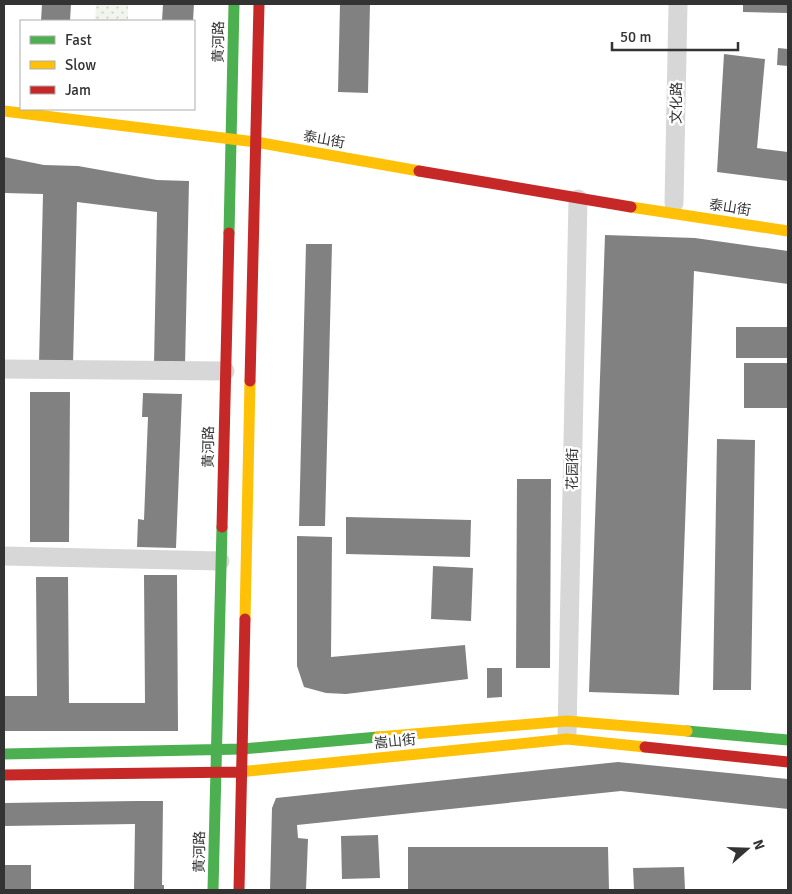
<svg xmlns="http://www.w3.org/2000/svg" width="792" height="894" font-family="Signika,'Noto Sans SC',sans-serif">
<style>
.grass{fill:url(#grass-dots)}
.building{fill:#818181}
.lines{fill:none;stroke-linecap:round;stroke-linejoin:round}
.street{stroke:#d7d7d7;stroke-width:19}
.fast{stroke:#4caf50;stroke-width:11}
.slow{stroke:#ffc107;stroke-width:11}
.jam{stroke:#c62828;stroke-width:11}
.labels{text-anchor:middle;stroke-width:5;stroke-linejoin:round;paint-order:stroke}
.street-label{font-size:14px;fill:#333;stroke:#fff}
</style>
<defs>
<pattern id="grass-dots" width="8" height="8" patternUnits="userSpaceOnUse" patternTransform="scale(1.25)"><rect width="8" height="8" fill="#f1f5ed"/><path d="M2 2h.1M6 6h.1" fill="none" stroke="#cfd2cc" stroke-width="1.8" stroke-linecap="round"/></pattern>
</defs>
<rect width="100%" height="100%" fill="#fff"/>
<path class="grass" d="M96,4H128V21H95Z"/>
<path class="building" d="M42,4H71L70,21H41Z
M163,4H194L193,21H162Z
M340,4H370L368,93L338,92Z
M743,4H788V13L743,12Z
M778,48L788,49V66L777,65Z
M724,54L765,59L757,148L788,152V181L717,172Z
M4,157L44,165L78,166L157,180L189,181L185,366L154,365L157,212L77,202L73,365L39,364L43,194L4,193Z
M605,235L695,238L788,251V284L694,271L679,695L589,692Z
M306,244H332L325,526H299Z
M736,327H788V358H736Z
M744,363H788V408H744Z
M30,392H70L69,542H30Z
M143,393L182,394L176,548L137,547L138,519L144,520L148,417H142Z
M717,439L755,440L751,690H713Z
M517,479H551L550,668H516Z
M346,517L471,520L470,557L346,554Z
M297,536L332,537L331,657L465,645L468,679L346,694L326,693L304,687L297,666Z
M433,566L473,568L471,621L431,619Z
M144,575H177L178,731H4V696H37L36,577H68L69,703H145Z
M487,668H502V697L487,698Z
M618,762L788,779V809L621,791L297,825L298,838L308,839L306,890H270L272,808L276,798Z
M136,801H163L162,885H164V890H134L135,824L4,826V803Z
M378,835L380,878L342,879L341,836Z
M408,847H608L609,890H408Z
M4,865H31V890H4Z
M684,867L685,890H634L633,868Z"/>
<g class="lines">
<path class="street" d="M674,203L678,4
M4,369L225,371
M4,556L220,561
M567,733L578,199"/>
<path class="fast" d="M229,233L234,4
M687,731L788,740
M4,754L242,749L378,737
M213,890L222,527"/>
<path class="slow" d="M4,111L256,142L419,171
M631,207L788,231
M245,619L250,381
M378,737L567,721L687,731
M239,772L567,739L645,747"/>
<path class="jam" d="M419,171L631,207
M250,381L259,4
M222,527L229,233
M645,747L788,762
M4,775L239,772
M239,890L245,619"/>
</g>
<g class="labels">
<g class="street-label">
<text transform="translate(218 42) rotate(-89)" y="5">黄河路</text>
<text transform="translate(676 103) rotate(-89)" y="5">文化路</text>
<text transform="translate(324 139) rotate(10)" y="5">泰山街</text>
<text transform="translate(730 207) rotate(9)" y="5">泰山街</text>
<text transform="translate(208 447) rotate(-89)" y="5">黄河路</text>
<text transform="translate(572 469) rotate(-89)" y="5">花园街</text>
<text transform="translate(395 741) rotate(-6)" y="5">嵩山街</text>
<text transform="translate(199 852) rotate(-89)" y="5">黄河路</text>
</g>
</g>
<rect width="792" height="894" fill="none" stroke="#333333" stroke-width="10"/>
<rect x="20" y="20" width="175" height="90" fill="#ffffff" stroke="#adadad"/>
<rect x="30" y="36" width="25" height="8" fill="#4caf50" stroke="#adadad"/>
<text x="65" y="45" font-size="15" fill="#333333">Fast</text>
<rect x="30" y="61" width="25" height="8" fill="#ffc107" stroke="#adadad"/>
<text x="65" y="70" font-size="15" fill="#333333">Slow</text>
<rect x="30" y="86" width="25" height="8" fill="#c62828" stroke="#adadad"/>
<text x="65" y="95" font-size="15" fill="#333333">Jam</text>
<g transform="translate(747 849) rotate(70)" stroke="#ffffff" stroke-width="4" paint-order="stroke">
<path d="M0-4L9 19L0 12L-9 19Z" fill="#333333"/>
<text y="-8" font-size="14" font-weight="bold" text-anchor="middle" fill="#333333">N</text>
</g>
<path d="M612 42v8h126v-8" fill="none" stroke="#333333" stroke-width="2.5"/>
<text x="620" y="42" font-size="15" fill="#333333" stroke="#ffffff" stroke-width="4" paint-order="stroke">50 m</text>
</svg>
